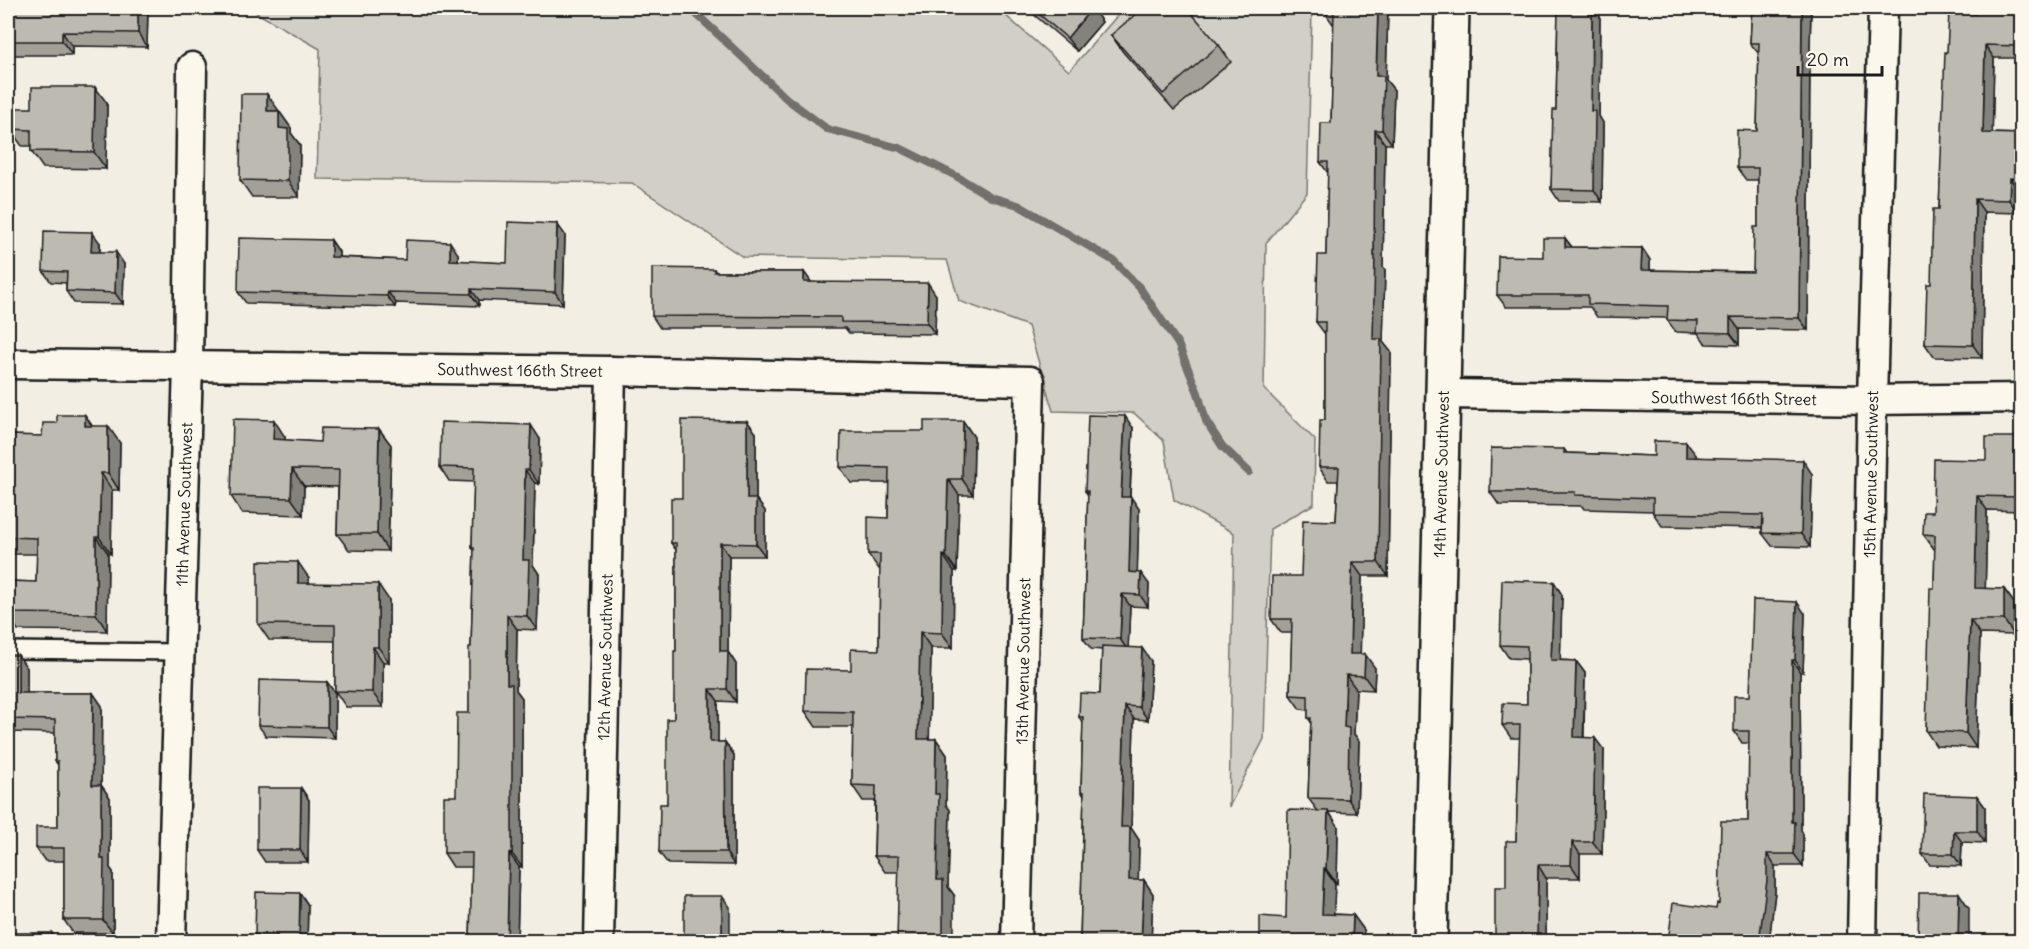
<svg xmlns="http://www.w3.org/2000/svg" width="2029" height="949" font-family="Delius,sans-serif">
<style>
.green{fill:#d2cfc6;stroke:#777671;stroke-width:1.5}
.lines{fill:none;stroke-linecap:round;stroke-linejoin:round}
.stream{stroke:#716f6b;stroke-width:8}
.service-casing{stroke:#1c1c1c;stroke-width:20}
.minor-casing{stroke:#1c1c1c;stroke-width:33}
.tertiary-casing{stroke:#1c1c1c;stroke-width:38}
.service{stroke:#fbf7ec;stroke-width:15}
.minor{stroke:#fbf7ec;stroke-width:28}
.tertiary{stroke:#fbf7ec;stroke-width:33}
.wall{fill:#a3a098;stroke:#1c1c1c;stroke-width:1.5}
.shaded-wall{fill:#84827c;stroke:#1c1c1c;stroke-width:1.5}
.building{fill:#bdbab1;stroke:#1c1c1c;stroke-width:1.5}
.labels{text-anchor:middle;stroke-width:4.5;stroke-linejoin:round;paint-order:stroke}
.street-label{font-size:16px;fill:#1c1c1c;stroke:#fbf7ec}
</style>
<rect width="100%" height="100%" fill="#f2eee4"/>
<filter id="ink" filterUnits="userSpaceOnUse"><feTurbulence type="fractalNoise" baseFrequency=".0167" numOctaves="2"/><feDisplacementMap in="SourceGraphic" scale="12" xChannelSelector="R" yChannelSelector="G"/><feConvolveMatrix kernelMatrix="1 2 1 2 8 2 1 2 1" color-interpolation-filters="sRGB"/></filter>
<g filter="url(#ink)">
<path class="green" d="M248,8H997L1069,71L1124,8L1312,11L1307,193L1266,243L1264,389L1315,440L1314,504L1270,529L1264,739L1229,807L1234,533L1174,500L1164,441L1134,413L1053,411L1028,326L959,301L947,260L743,257L632,183L317,179L320,49Z"/>
<g class="lines">
<path class="stream" d="M690,8L787,99L827,129L900,148L956,176L991,197L1018,205L1114,261L1140,288L1178,344L1198,393L1206,421L1222,446L1249,472"/>
<defs>
<path id="service" d="M8,650L179,652"/>
<g id="minor">
<path id="s1" d="M8,364L611,371L1030,381L1016,942"/>
<path id="s2" d="M1444,394L1872,400L2022,398"/>
<path id="s3" d="M171,942L188,365L192,67"/>
<path id="s4" d="M599,942L611,371"/>
<path id="s5" d="M1862,942L1872,400L1883,8"/>
</g>
<g id="tertiary">
<path id="s6" d="M1430,942L1452,8"/>
</g>
</defs>
<use href="#service" class="service-casing"/>
<use href="#minor" class="minor-casing"/>
<use href="#tertiary" class="tertiary-casing"/>
<use href="#service" class="service"/>
<use href="#minor" class="minor"/>
<use href="#tertiary" class="tertiary"/>
</g>
<path class="wall" d="M8,8H148L147,47L72,46V55H8Z
M1026,8H1091L1102,22L1077,51Z
M1388,8L1386,80L1394,90L1392,144H1385L1383,267L1385,269L1383,342L1391,352L1388,576H1362L1360,654L1375,668L1374,690L1356,689L1354,734L1359,741L1357,813L1329,812L1338,826L1337,884H1335L1333,914L1353,915L1364,930L1286,918L1317,810L1308,798L1311,722L1308,718V710L1300,709L1290,695L1292,633H1281L1271,619L1301,576L1336,521L1338,481H1328L1319,467L1325,420V334L1316,322L1326,255L1328,173L1320,162L1331,123L1334,24H1333L1323,10Z
M1558,8H1600L1599,116L1603,123L1602,202L1559,201L1551,189L1556,110Z
M1752,8H1811L1810,47L1808,330L1739,329V345L1706,344L1698,333L1676,332L1667,320L1668,318L1597,317L1590,307H1506L1497,295L1565,238L1572,247L1642,248L1650,260V270L1753,272L1758,227V180H1746L1737,168L1757,131L1759,54L1750,43Z
M2022,8V58H1994L1992,133L2022,134V191H2019L2018,213L1984,212L1982,358L1934,357L1925,344L1939,209L1947,52L1976,14Z
M1111,35L1219,45L1231,62L1174,110L1123,52Z
M107,103L106,169L43,168L31,151V146H22L10,129L32,108Z
M279,111L291,128V133L300,145L299,197H252L240,180Z
M557,224L565,235L563,304L479,300V306L396,303L395,307L246,303L238,292L331,240L339,252V257L405,260L458,254V261L507,263Z
M100,243V252L124,264L123,304L74,303L66,291V283L51,282L43,271Z
M714,269L716,272H804L811,282L936,295L935,334L849,333L845,328H660L652,316Z
M85,415L92,426L120,443L119,490H112L111,554L108,553L107,631L18,630L8,615V581L36,582L37,554H14L13,552H8V435L42,436L57,423Z
M747,421L756,433V499L765,511V556H729L728,652L736,664V702L718,701V742H725L734,755V865L668,864L659,852L667,804L674,719L676,651V550L671,543L682,498Z
M963,421L974,437L973,495H959L957,571H954L953,648H931L929,739H936L947,755L946,805L950,810L948,887L954,895L898,872H885L874,856L875,801H863L852,785L853,727H816L805,711L851,670L879,650L880,569H879L868,554L888,518L889,483H851L840,467L924,431Z
M1133,428L1130,497L1139,509L1137,573L1149,584L1148,607L1130,606L1128,647L1151,661L1148,720L1134,719L1131,828L1139,840L1138,880H1144L1153,894L1151,942H1080L1084,796L1081,791L1083,723L1079,717L1100,694L1102,650L1091,649L1083,638L1088,495L1085,491Z
M379,429L391,445L388,551L349,550L337,534L338,487L304,486L303,515L242,513L231,496L285,437V440L320,442Z
M2018,437L2022,442V511L1987,510L1985,589H2004L2014,603V635L1980,634L1976,748L1936,746L1926,731L1934,588L1935,549H1934L1923,534L1933,512L1986,460Z
M540,439L539,484L535,483L533,565L539,574L537,630L517,629L516,690L522,698V867H519L517,942H470L472,867H453L444,853L456,796L469,713L474,550L472,548L474,482L449,481L440,467Z
M1564,449L1567,453L1654,456L1696,455V457L1812,474L1810,547L1772,546L1762,533V528L1662,526L1653,513V511L1584,509L1582,506L1499,505L1490,492Z
M309,578V583L389,600V662H383V707H346L335,691V641L269,640L258,624Z
M1554,582L1562,595L1560,660L1576,661L1585,673L1584,737L1604,750L1602,854H1580V878H1546V942H1495L1516,841L1520,738H1511L1502,725L1527,704V659L1509,658L1500,645Z
M1805,614L1803,672H1800L1801,830L1803,834V866H1775V892L1769,942H1668L1716,909L1719,904L1748,821L1749,743H1742L1734,731L1750,696Z
M8,655L27,668V693H93L102,706L101,785L110,798V868L113,872V933H73L64,920V861H45L36,848L58,827V765L55,761V733L8,732Z
M327,682L335,693V738L266,736L258,725Z
M301,788L309,800L308,862H265L257,850Z
M1977,796L1985,807V843L1962,842L1961,866L1930,865L1922,854Z
M300,893L308,905L307,942H260L255,935Z"/>
<path class="shaded-wall" d="M138,8H148L147,47L138,33Z
M1092,8L1102,22L1077,51L1067,38Z
M1378,8H1388L1386,80L1394,90L1392,144L1382,130L1376,76Z
M1592,8H1600L1599,116L1603,123L1602,202L1594,190L1591,111Z
M1802,8H1811L1810,47L1808,330L1799,318Z
M2020,8H2022V51L2018,46Z
M62,32L72,46V55L62,41Z
M1985,45L1994,58L1992,146L1983,133Z
M95,87L107,103L106,169L94,152Z
M267,94L279,111H267Z
M279,111L291,128V133L300,145L299,197L288,181L279,128Z
M1375,130L1385,144L1383,267L1385,269L1383,342L1391,352L1388,576L1378,562L1373,339Z
M2010,178L2019,191L2018,213L2009,200Z
M1975,199L1984,212L1982,358L1973,345Z
M557,224L565,235L563,304L555,292Z
M92,232L100,243L99,263L91,252Z
M1565,238L1574,250L1565,247Z
M331,240L339,252V269L331,257Z
M450,242L458,254V272L450,260Z
M1642,248L1650,260V282L1641,270Z
M116,252L124,264L123,304L115,293Z
M804,272L812,283L804,282Z
M928,283L936,295L935,334L927,323Z
M471,289L479,300V306L471,294Z
M388,292L396,303L395,307L387,296Z
M1730,317L1739,329V345L1730,333Z
M85,415L96,432L85,426Z
M1125,416L1133,428L1129,509L1121,497Z
M274,420L285,437V456L273,439Z
M747,421L756,433V511L747,499Z
M963,421L974,437L973,495L962,479Z
M531,425L540,439L539,484L529,470Z
M108,426L120,443L119,490L108,473Z
M379,429L391,445L388,551L377,534Z
M2018,437L2022,442V503L2017,497Z
M1686,442L1696,455V470L1686,457Z
M1803,460L1812,474L1810,547L1801,534Z
M292,469L304,486L303,515L291,498Z
M525,470L535,483L533,565L539,574L537,630L527,616L523,560Z
M101,473L112,490L111,554L99,537Z
M948,479L959,495L957,571L946,556Z
M1977,496L1987,510L1985,603L1975,588Z
M1131,497L1139,509L1137,584L1129,572Z
M756,499L765,511V556L756,544Z
M96,537L108,553L107,631L96,614Z
M720,543L729,556L728,652L736,664V702L727,689L720,651Z
M943,555L954,571L953,648L942,633Z
M298,562L309,578V599L298,583Z
M1352,562L1362,576L1360,668L1350,654Z
M1141,573L1149,584L1148,607L1140,595Z
M1554,582L1562,595L1560,673L1551,660Z
M378,584L389,600V662L378,647Z
M2004,589L2014,603V635L2004,620Z
M1122,594L1130,606L1128,651L1120,639Z
M1797,602L1805,614L1803,672L1795,660Z
M507,615L517,629L516,690L522,698V867L512,854L507,684Z
M1970,620L1980,634L1976,748L1966,733Z
M920,632L931,648L929,755L918,739Z
M373,647L383,662V707L372,692Z
M1142,648L1151,661L1148,720L1139,707Z
M1365,654L1375,668L1374,690L1364,676Z
M18,655L27,668V706L18,693Z
M1792,660L1800,672L1801,830L1803,834V866L1794,854L1792,822Z
M1576,661L1585,673L1583,750L1574,737Z
M1346,675L1356,689L1354,734L1359,741L1357,813L1348,799L1344,727Z
M327,682L335,693V738L327,727Z
M710,689L718,701V754L710,742Z
M93,693L102,706L101,798L92,785Z
M1125,706L1134,719L1131,828L1139,840L1138,893L1129,880L1121,827Z
M1595,738L1604,750L1602,854L1593,842Z
M936,739L947,755L946,805L950,810L948,887L954,895V942H943L937,880L935,794Z
M725,742L734,755V865L726,852Z
M101,785L110,798V868L113,872V933L103,920L101,859Z
M301,788L309,800L308,862L300,850Z
M1977,796L1985,807V843L1977,831Z
M1328,811L1338,826L1337,884L1326,869Z
M1954,831L1962,842L1961,866L1953,854Z
M1572,842L1580,854V878L1571,865Z
M509,853L519,867L517,942H507Z
M1767,854L1775,866V892L1769,942H1759Z
M1538,865L1546,878V942H1537Z
M1324,868L1335,884L1333,929L1322,914Z
M1144,880L1153,894L1151,942H1141Z
M300,893L308,905L307,942H299Z
M1959,893L1969,908V942H1958Z
M722,896L730,907V942H722Z
M1353,915L1364,930L1363,942H1352Z
M52,933L57,942H52Z"/>
<path class="building" d="M8,8H138V33L62,32V41H8Z
M1032,8H1092L1067,38Z
M1143,8H1187L1219,45L1163,94L1111,35Z
M1323,8H1378L1376,76H1384L1382,130H1375L1374,256H1375L1373,339H1381L1378,562H1352L1350,654H1365L1364,676L1346,675L1344,727L1349,728L1348,799L1308,798L1311,718H1308V696L1290,695L1292,619H1271L1272,576H1301L1303,520L1336,521L1339,467H1319L1320,420H1325V322H1316L1318,255H1326L1328,162H1320L1321,123H1331L1334,10H1323Z
M1558,8H1592L1591,111H1595L1594,190L1551,189L1553,110H1556Z
M1752,8H1802L1799,318L1730,317V333L1697,332L1698,321L1667,320L1668,306L1588,304V295H1497L1498,256L1543,257V238H1565V247L1642,248L1641,270L1753,272L1754,227H1758V168H1737V130L1757,131L1759,43H1750Z
M1977,8H2020L2018,46L1985,45L1983,133L2022,134V179L2010,178L2009,200L1975,199L1973,345L1925,344L1927,284H1931L1933,209H1939L1945,52H1947L1949,12L1976,14Z
M32,87H95L94,152L31,151V130L10,129V108H32Z
M241,94H267V111H279V128L288,129V181L240,180Z
M508,222L557,224L555,292L471,289V294L388,292L387,296L238,292L239,238L331,240V257L405,260L406,240L450,242V260L507,263Z
M44,231L92,232L91,252H116L115,293L66,291L67,272L43,271Z
M652,268L714,269V272H804V282L928,283L927,323L841,322V317L652,316Z
M57,415H85V426H108V473H101L99,537H96V614L8,613V581L36,582L37,538L8,537V435L42,436L43,423H57Z
M1088,415L1125,416L1121,497H1131L1129,572L1141,573L1140,595L1122,594L1120,639L1083,638L1088,491H1085Z
M233,419L274,420L273,439L320,442L321,428L379,429L377,534H337L339,470L292,469L291,498L231,496Z
M682,420L747,421V499H756V544L720,543V651H728L727,689H710V742H725L726,852H659L660,804H667V719H674V651H676V543H671V498H682Z
M924,421H963L962,479H948L946,556L943,555L942,633L920,632L918,739H936L935,794H939L937,880H943V942H897L899,856H874L876,786L852,785L853,712L805,711L806,669L851,670V649L879,650L880,554H868V517L888,518L889,468L840,467L841,431H924Z
M441,422L531,425L529,470H525L523,560H529L527,616L507,615V684H512V854L509,853L507,942H470L472,853H444V796H456L457,713H469V647H471L474,548H472L474,468L440,467Z
M1986,437H2018L2017,497L1977,496L1975,588L2004,589V620H1970L1966,733L1926,731L1930,588H1934L1935,535L1923,534L1924,512H1933L1934,459L1986,460Z
M1654,441L1686,442V457L1803,460L1801,534L1762,533L1763,515L1653,513V498L1575,495V492H1490L1491,448L1564,449V453L1654,456Z
M258,561L298,562V583L378,584V647H373L372,692L335,691V625L258,624Z
M1502,580L1554,582L1551,660L1576,661L1574,737L1595,738L1593,842H1572L1571,865H1538L1537,942H1495V887H1506V841H1516L1520,725H1502L1503,703L1527,704V646L1500,645Z
M1753,600L1797,602L1795,660H1792V822H1795L1794,854H1767V880L1759,942H1668L1673,903L1716,909L1717,903L1719,904L1721,821H1748L1749,731H1734V696H1750Z
M1102,646L1142,648L1139,707L1125,706L1121,827H1130L1129,880H1144L1141,942H1080L1084,792L1081,791L1083,717H1079L1080,693L1100,694Z
M8,655H18V693H93L92,785H101V859H104L103,920H64V848H36V827H58V761H55V720L8,719Z
M259,680L327,682V727L258,725Z
M257,788H301L300,850H257Z
M1924,794L1977,796V831H1954L1953,854H1922Z
M1288,810L1328,811L1326,869L1324,868L1322,914L1353,915L1352,942H1260V916L1286,918Z
M256,892L300,893L299,942H277V935H255Z
M1919,893H1959L1958,942H1918Z
M684,896H722V942H684Z
M12,933H52V942H12Z"/>
</g>
<g class="labels">
<g class="street-label">
<text dy="6" stroke="none"><textPath href="#s1" startOffset="512">Southwest 166th Street</textPath></text>
<text dy="6" stroke="none"><textPath href="#s2" startOffset="290">Southwest 166th Street</textPath></text>
<text dy="6" stroke="none"><textPath href="#s5" startOffset="468">15th Avenue Southwest</textPath></text>
<text dy="6" stroke="none"><textPath href="#s6" startOffset="468">14th Avenue Southwest</textPath></text>
<text dy="6" stroke="none"><textPath href="#s3" startOffset="438">11th Avenue Southwest</textPath></text>
<text dy="6" stroke="none"><textPath href="#s4" startOffset="285">12th Avenue Southwest</textPath></text>
<text transform="translate(1023 661) rotate(-89)" y="6">13th Avenue Southwest</text>
</g>
</g>
<rect width="2029" height="949" fill="none" stroke="#fbf7ec" stroke-width="30"/>
<rect x="15" y="15" width="1999" height="919" fill="none" stroke="#1c1c1c" stroke-width="2" filter="url(#ink)"/>
<path d="M1798 66v9h84v-9" fill="none" stroke="#1c1c1c" stroke-width="3"/>
<text x="1807" y="66" font-size="18" fill="#1c1c1c" stroke="#fbf7ec" stroke-width="4.5" paint-order="stroke">20 m</text>
</svg>
